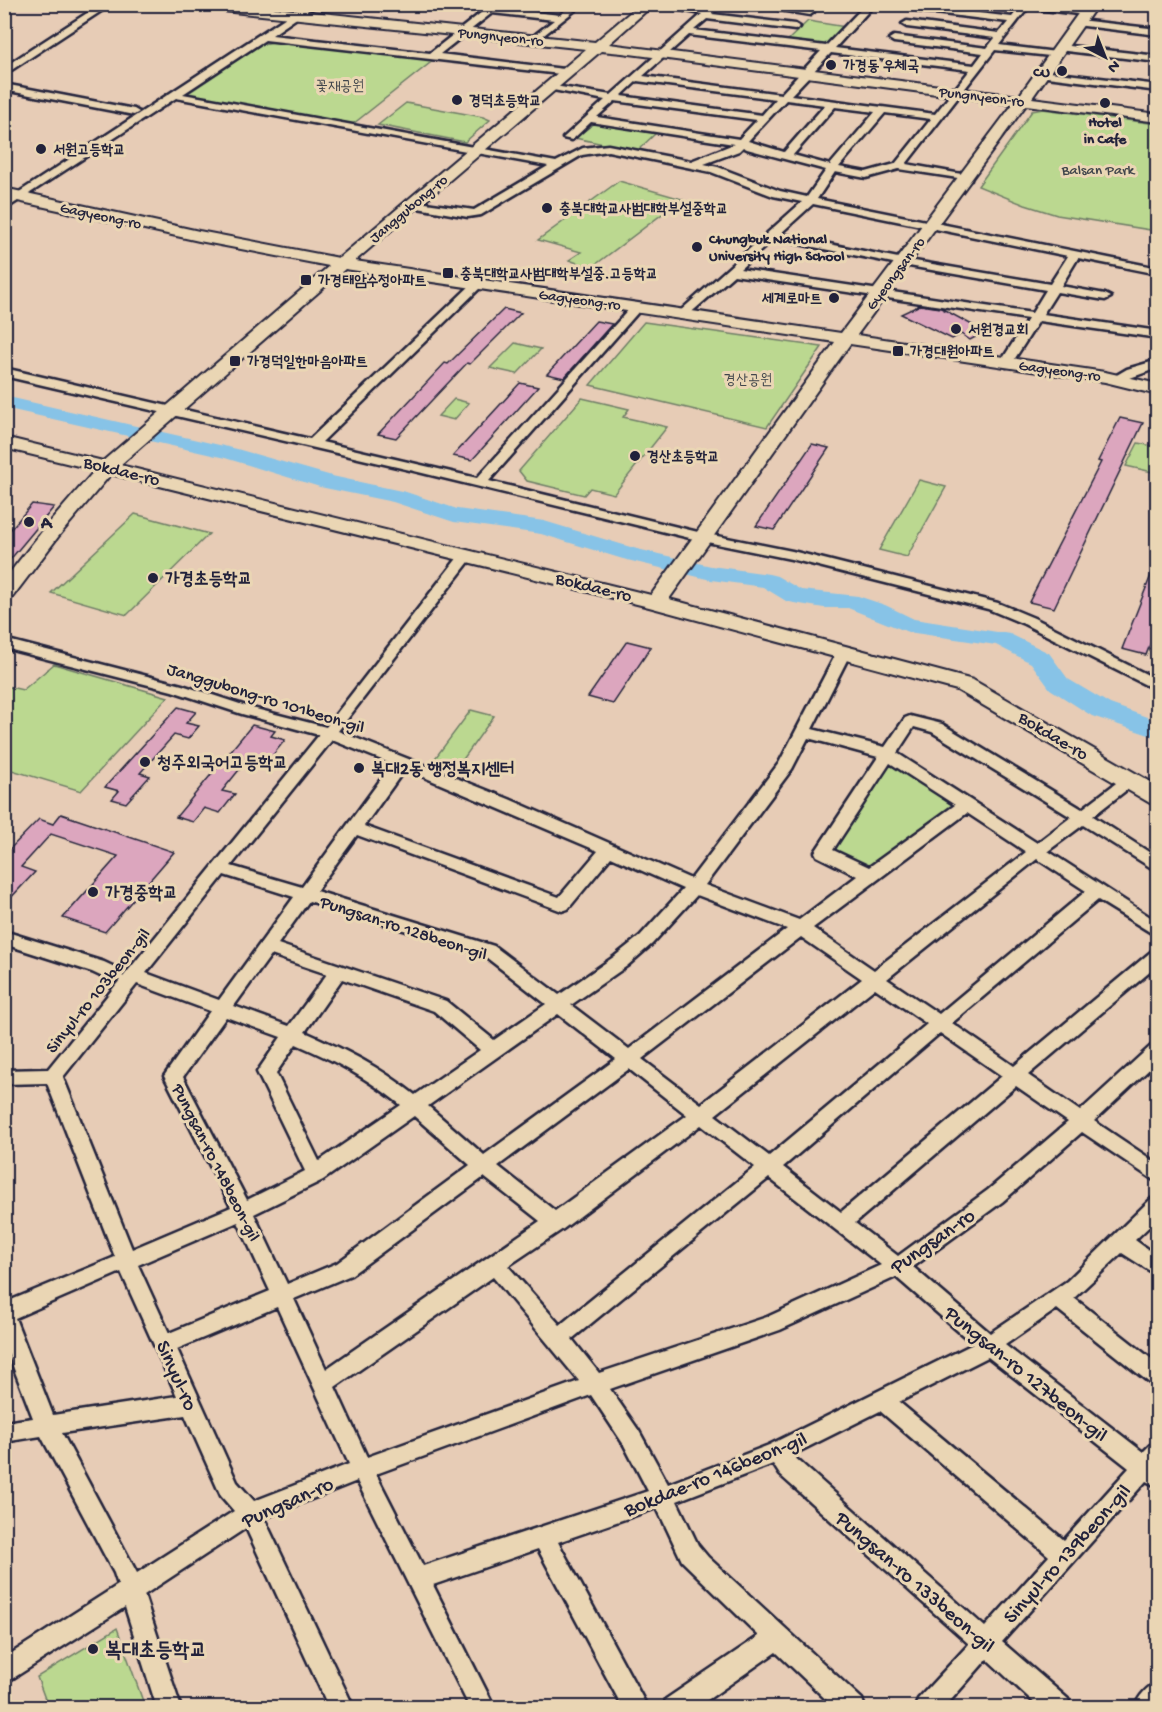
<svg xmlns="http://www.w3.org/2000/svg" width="1162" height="1712" font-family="'Gochi Hand','Poor Story',sans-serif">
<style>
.green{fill:#bbd890;stroke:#6e7d66;stroke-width:1.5}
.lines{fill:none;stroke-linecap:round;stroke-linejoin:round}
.river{fill:#87c3e7;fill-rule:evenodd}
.building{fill:#dca6be;stroke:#22223b;stroke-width:1.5}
.street-casing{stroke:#22223b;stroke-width:5}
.secondary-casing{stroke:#22223b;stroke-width:4}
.street{fill:#ead6b4;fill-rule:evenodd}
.secondary{fill:#ead6b4;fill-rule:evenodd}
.poi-dot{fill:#22223b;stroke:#ead6b4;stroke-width:2}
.labels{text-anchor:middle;stroke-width:6;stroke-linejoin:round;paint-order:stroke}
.far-street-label{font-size:15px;fill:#22223b;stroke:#ead6b4}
.far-poi-label{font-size:15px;font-weight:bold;fill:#22223b;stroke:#ead6b4;text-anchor:start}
.far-park-label{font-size:15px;fill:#41464c;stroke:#ead6b4}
.street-label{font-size:18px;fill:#22223b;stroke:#ead6b4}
.poi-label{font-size:18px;font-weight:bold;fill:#22223b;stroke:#ead6b4;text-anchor:start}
.near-street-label{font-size:21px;fill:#22223b;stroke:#ead6b4}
.near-poi-label{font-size:21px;font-weight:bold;fill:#22223b;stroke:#ead6b4;text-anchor:start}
</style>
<rect width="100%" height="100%" fill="#e7ccb6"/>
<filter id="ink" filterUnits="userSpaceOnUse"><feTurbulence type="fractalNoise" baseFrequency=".0167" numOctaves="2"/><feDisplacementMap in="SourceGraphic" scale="12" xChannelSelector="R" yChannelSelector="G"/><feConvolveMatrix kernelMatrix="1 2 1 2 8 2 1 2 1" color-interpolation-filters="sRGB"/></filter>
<g filter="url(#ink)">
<path class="green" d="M808,21L846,27L825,48L785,43Z
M277,41L435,59L353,124L187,94L260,45Z
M406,103L483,117L490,120L465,142L378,125Z
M1043,109L1157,124V231L1057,215L1025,205L978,186L1032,111Z
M595,123L656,133L637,151L575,138Z
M619,181L682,199L591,268L569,260L581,252L538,240Z
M644,322L822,347L767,427L590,385Z
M515,343L541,349L517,374L490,368Z
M582,398L629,409L623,417L667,427L614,494L590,488L584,495L527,481L519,471Z
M454,399L469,403L454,420L438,416Z
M1138,443L1157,447V473L1126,466Z
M919,480L946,487L907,557L879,550Z
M135,514L209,534L127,615L51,593Z
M54,664L168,697L81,791L5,768V686L23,690Z
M471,710L494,716L454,772L430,765Z
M891,760L957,804L868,869L833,853Z
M117,1628L145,1707H48L37,1677Z"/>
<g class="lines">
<path class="river" d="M4,396L237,449L332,476L406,492L457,509L544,521L637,549L711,566L769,574L777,576L801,590L858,596L885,605L914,619L1010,634L1049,653L1068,679L1110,704L1158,721V738L1092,716L1050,689L1031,663L996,645L908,632L848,608H824L794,603L786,601L763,587L711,580L623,559L541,534L454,522L393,502L320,487L225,458L4,408Z"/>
</g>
<path class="building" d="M920,305L941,308L985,332L970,340L961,334L952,339L901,314Z
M504,309L521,313L470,364L467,363L396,438L378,434L445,363L448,364Z
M596,321L612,324L564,378L547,374Z
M520,383L538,387L472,460L453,456Z
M1120,418L1143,423L1054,608L1029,602L1101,462L1098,461Z
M812,444L829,448L774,530L756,526Z
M32,504L54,507L4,567V537Z
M1157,560L1158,624L1146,655L1122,649Z
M627,641L651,647L613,704L588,697Z
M178,707L196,712L186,723L199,726L188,739L174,735L140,773L150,776L126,803L112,799L119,791L105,787Z
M252,725L275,731L271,736L285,740L269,760L251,755L222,791L235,794L220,813L204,808L193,822L176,817Z
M61,814L174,852L105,932L63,918L118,856L51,834L21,867L35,872L4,905V855L39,819L53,824Z"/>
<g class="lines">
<defs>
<path id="street" d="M101,4H112L4,75V67Z
M306,4H317L272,35L430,53L482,12L430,4L488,7L495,4L498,8L560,15L573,4H583L535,42L530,39L532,37L554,20L492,13L440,54L572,70L574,72L569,75L265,40L183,94L556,162L583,148L608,145L691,161L734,144L591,122L572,140L563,138L605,100L548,89V85L611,95L702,14L648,4H675L707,9L712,4H722L712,14L795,24L800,27L795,30L707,19L694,30L826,46L866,4H875L835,48L974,65L983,53L894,42L889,39L894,36L987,48L995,38L907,27L902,24L907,21L999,33L1008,22L918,11V7L921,6L1012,17L1020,7L1014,4H1045L1089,10L1090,12L1086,15L1028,8L999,45L1056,52L1059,53V57L995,50L906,164L967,175L971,176V180L899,169L866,178L835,172L817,199L1158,268V274L1078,258L1061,286L1105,294L1111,297L1105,300L1057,292L1043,314L1158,331V338L1039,321L1010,366L1006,367L1000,363L1028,319L734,275L687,316L683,317L677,314L679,312L802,202L773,196L711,172L608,151L582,155L481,215L468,217L412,207L407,204L412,201L474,210L548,166L176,98L4,210V202ZM689,35L821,51L781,94L643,76ZM831,53L970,70L935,114L791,95ZM637,81L776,99L762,115L621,96ZM786,100L825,105L784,152L748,141ZM615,101L757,120L739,139L597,117ZM835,107L875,112L830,165L793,155ZM885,113L931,119L895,164L866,172L839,167ZM743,147L747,149L826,170L807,197L780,191L718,167L704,164L739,151ZM813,204L1068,256L1050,284L903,259L780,234ZM774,239L903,265L1046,290L1032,313L740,269Z
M743,4H772L810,9L814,12L810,15Z
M1079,20L1158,29V35L1076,25L1074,23Z
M1061,45L1158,56V62L1058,50V46Z
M1042,71L1158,85V91L1039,76L1037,74Z
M4,84L134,109L139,112L134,115L4,90Z
M478,281L484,284L482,286L322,442L477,478L632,306H640V310L489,481L702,533L792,551L998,603L1034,618L1158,680V691L1024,624L988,609L791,559L702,541L410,470L4,376V368L310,439L474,282Z
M1158,360V368L1116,383L1110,379L1127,369Z
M467,551L472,552L474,555L472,558L338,731L509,799L691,879L779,763L837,652L844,647L851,652L812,729L885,747L905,718L910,716L942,724L1082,809L1124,777H1136L1138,781L1093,816L1158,858V872L1083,825L1048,851L1158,922V937L1098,900L952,1023L1014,1066L1152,951L1158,949V965L1028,1075L1080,1111L1152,1045L1158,1043V1061L1094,1121L1158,1164V1183L1082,1132L1002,1202L913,1267L990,1333L1067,1281L1151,1199L1158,1197V1218L1135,1240L1158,1257V1276L1122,1253L1074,1298L1158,1364V1386L1151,1384L1057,1309L1005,1345L1143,1452L1150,1445L1158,1442V1487L1146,1481L1002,1642L1068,1699L1071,1708H1040L987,1659L944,1708H915L918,1699L969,1644L780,1475L773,1464L677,1501L698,1545L708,1557L862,1699L865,1708H835L776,1652L696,1708H663L666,1699L759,1636L682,1561L657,1508L558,1542L648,1708H623L538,1549L433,1585L495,1708H470L357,1481L264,1518L354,1708H329L246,1528L144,1595L181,1708H157L125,1607L4,1684V1658L118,1585L114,1573L41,1436L4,1442V1422L33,1418L4,1343V1303L115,1257L47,1083L4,1084V1070L48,1069L120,980H109L92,972L4,944V931L104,962L121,970L123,977L319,735L242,714L172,691L4,648V639L182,685L252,708L326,727L462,552ZM914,727L932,732L1071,817L1037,843L897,753ZM808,738L878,757L815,852L817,856L857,876L799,920L705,885L792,769ZM332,740L392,764L302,887L231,866ZM890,763L955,805L869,867L833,850ZM405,769L598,851L559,897L364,826ZM967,813L1026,852L874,970L813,928ZM357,835L562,911L568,909L611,857L683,889L640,936L615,956L559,995L494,946L316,891ZM1037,859L1086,891L939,1014L887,979ZM224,875L294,897L219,1000L146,973ZM697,895L787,929L629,1049L571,1005L627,966L652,944ZM309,901L482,954L546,1004L494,1040L446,1001L278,944ZM801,937L862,979L701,1104L642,1059ZM271,955L327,974L289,1026L234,1006ZM342,979L434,1011L480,1050L415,1095C378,1066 348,1051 305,1032ZM137,984L210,1011L164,1076L231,1207L132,1249L63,1077ZM875,988L927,1024L769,1156L715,1115ZM558,1014L616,1059L484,1155L428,1106ZM226,1017L281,1037L257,1072L305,1171L247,1200L183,1077ZM940,1033L1002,1076L841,1212L783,1167ZM296,1044C336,1061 367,1078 401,1105L319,1161L276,1073ZM629,1069L687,1115L555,1211L498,1166ZM1016,1086L1068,1122L988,1190L898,1256L855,1223ZM414,1116L470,1165L337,1263L287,1284L254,1214L323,1180ZM701,1125L755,1167L560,1325L508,1266L563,1229ZM484,1177L540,1221L326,1369L294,1299L351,1275ZM769,1178L881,1265L767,1317L599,1373L572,1339ZM238,1222L270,1291L169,1333L138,1265ZM121,1272L177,1396L53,1415L15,1318ZM493,1277L579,1381L367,1457L335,1387ZM896,1277L973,1344L769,1445L668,1484L639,1431L610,1389L780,1330ZM277,1307L349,1464L254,1501L237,1482L177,1349ZM988,1357L1129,1468L1064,1540L899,1402ZM591,1395L624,1445L648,1491L423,1566L376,1474ZM880,1411L1049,1556L985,1627L792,1455ZM185,1415L221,1496L234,1511L137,1573L62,1433Z
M1158,1682V1708H1134C1139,1696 1146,1687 1158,1682Z"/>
<path id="secondary" d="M189,4H237L595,42L640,4H654L609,44L1019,96L1085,4H1098L1032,98L1158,114V122L1026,105L857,335L1105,372L1158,384V395L1105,382L850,344L669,599L973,680L1158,786V805L1150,803L957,690L649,607L111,474L58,537L11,599L4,601V580L44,529L95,470L4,448V437L103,461L329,266L199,241L4,198V188L199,231L339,258L586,49L195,8ZM601,51L622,53L1013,104L841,333L355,261ZM345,269L835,342L651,595L120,465Z
M1150,4H1158V9Z"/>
</defs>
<use href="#street" class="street-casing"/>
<use href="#secondary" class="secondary-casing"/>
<use href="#street" class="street"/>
<use href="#secondary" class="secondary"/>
</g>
</g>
<g class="poi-dot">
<circle cx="831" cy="65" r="6"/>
<circle cx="1062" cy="71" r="6"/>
<circle cx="457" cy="100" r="6"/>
<circle cx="1105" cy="103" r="6"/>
<circle cx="41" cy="149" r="6"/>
<circle cx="547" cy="208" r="6"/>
<circle cx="697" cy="247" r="6"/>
<rect x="442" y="267" width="12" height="12" rx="3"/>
<rect x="300" y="274" width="12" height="12" rx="3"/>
<circle cx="834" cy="298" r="6"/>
<circle cx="956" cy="329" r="6"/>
<rect x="892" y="345" width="12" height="12" rx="3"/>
<rect x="229" y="355" width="12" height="12" rx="3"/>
<circle cx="635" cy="456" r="6"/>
<circle cx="29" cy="522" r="6"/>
<circle cx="153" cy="578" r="6"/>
<circle cx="145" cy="762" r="6"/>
<circle cx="359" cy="768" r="6"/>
<circle cx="93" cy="892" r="6"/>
<circle cx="93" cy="1649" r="6"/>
</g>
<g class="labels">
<g class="far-street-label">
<text transform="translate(501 36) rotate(6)" y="5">Pungnyeon-ro</text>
<text transform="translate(982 96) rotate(7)" y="5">Pungnyeon-ro</text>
<text transform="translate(408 208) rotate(-40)" y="5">Janggubong-ro</text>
<text transform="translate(101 215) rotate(12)" y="5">Gagyeong-ro</text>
<text transform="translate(895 273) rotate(-53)" y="5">Gyeongsan-ro</text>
<text transform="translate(580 299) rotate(8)" y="5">Gagyeong-ro</text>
<text transform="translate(1060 370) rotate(8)" y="5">Gagyeong-ro</text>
</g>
<g class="far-poi-label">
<text x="843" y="70">가경동 우체국</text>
<text x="1050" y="76" text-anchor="end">CU</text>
<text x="469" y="105">경덕초등학교</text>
<text x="1105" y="126" text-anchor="middle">Hotel<tspan x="1105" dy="17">in Cafe</tspan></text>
<text x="53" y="154">서원고등학교</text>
<text x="559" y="213">충북대학교사범대학부설중학교</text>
<text x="709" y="243">Chungbuk National<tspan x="709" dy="17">University High School</tspan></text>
<text x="460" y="278">충북대학교사범대학부설중.고등학교</text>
<text x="318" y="285">가경태암수정아파트</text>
<text x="822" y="303" text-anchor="end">세계로마트</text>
<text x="968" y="334">서원경교회</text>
<text x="910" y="356">가경대원아파트</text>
<text x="247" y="366">가경덕일한마음아파트</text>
<text x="647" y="461">경산초등학교</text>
</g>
<g class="far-park-label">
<text x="340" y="90">꽃재공원</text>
<text x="1098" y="174">Balsan Park</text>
<text x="748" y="384">경산공원</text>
</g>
<g class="street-label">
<text transform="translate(122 470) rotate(14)" y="6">Bokdae-ro</text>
<text transform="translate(594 586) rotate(14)" y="6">Bokdae-ro</text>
<text transform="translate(266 697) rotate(17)" y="6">Janggubong-ro 101beon-gil</text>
<text transform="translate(1054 735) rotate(31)" y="6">Bokdae-ro</text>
<text transform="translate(404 927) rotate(18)" y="6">Pungsan-ro 128beon-gil</text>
<text transform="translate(97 990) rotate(-51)" y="6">Sinyul-ro 103beon-gil</text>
<text transform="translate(217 1162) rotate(63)" y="6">Pungsan-ro 148beon-gil</text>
</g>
<g class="poi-label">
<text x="41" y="528">A</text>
<text x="165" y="584">가경초등학교</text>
<text x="157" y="768">청주외국어고등학교</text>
<text x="371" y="774">복대2동 행정복지센터</text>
<text x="105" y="898">가경중학교</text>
</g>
<g class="near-street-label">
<text transform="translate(932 1240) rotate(-35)" y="7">Pungsan-ro</text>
<text transform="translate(1027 1373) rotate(39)" y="7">Pungsan-ro 127beon-gil</text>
<text transform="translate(178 1375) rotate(66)" y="7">Sinyul-ro</text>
<text transform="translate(715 1473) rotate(-22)" y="7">Bokdae-ro 146beon-gil</text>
<text transform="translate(287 1501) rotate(-24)" y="7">Pungsan-ro</text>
<text transform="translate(1066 1553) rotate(-48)" y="7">Sinyul-ro 139beon-gil</text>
<text transform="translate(916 1581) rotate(41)" y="7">Pungsan-ro 133beon-gil</text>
</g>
<g class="near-poi-label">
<text x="105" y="1656">복대초등학교</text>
</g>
</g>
<rect width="1162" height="1712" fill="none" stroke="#ead6b4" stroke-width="24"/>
<rect x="12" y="12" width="1138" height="1688" fill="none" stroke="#22223b" stroke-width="2" filter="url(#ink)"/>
<g transform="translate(1105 57) rotate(138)" stroke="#ead6b4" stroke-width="4.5" paint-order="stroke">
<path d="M0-4.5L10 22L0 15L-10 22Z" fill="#22223b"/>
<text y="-9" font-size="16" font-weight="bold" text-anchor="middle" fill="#22223b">N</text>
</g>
</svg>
